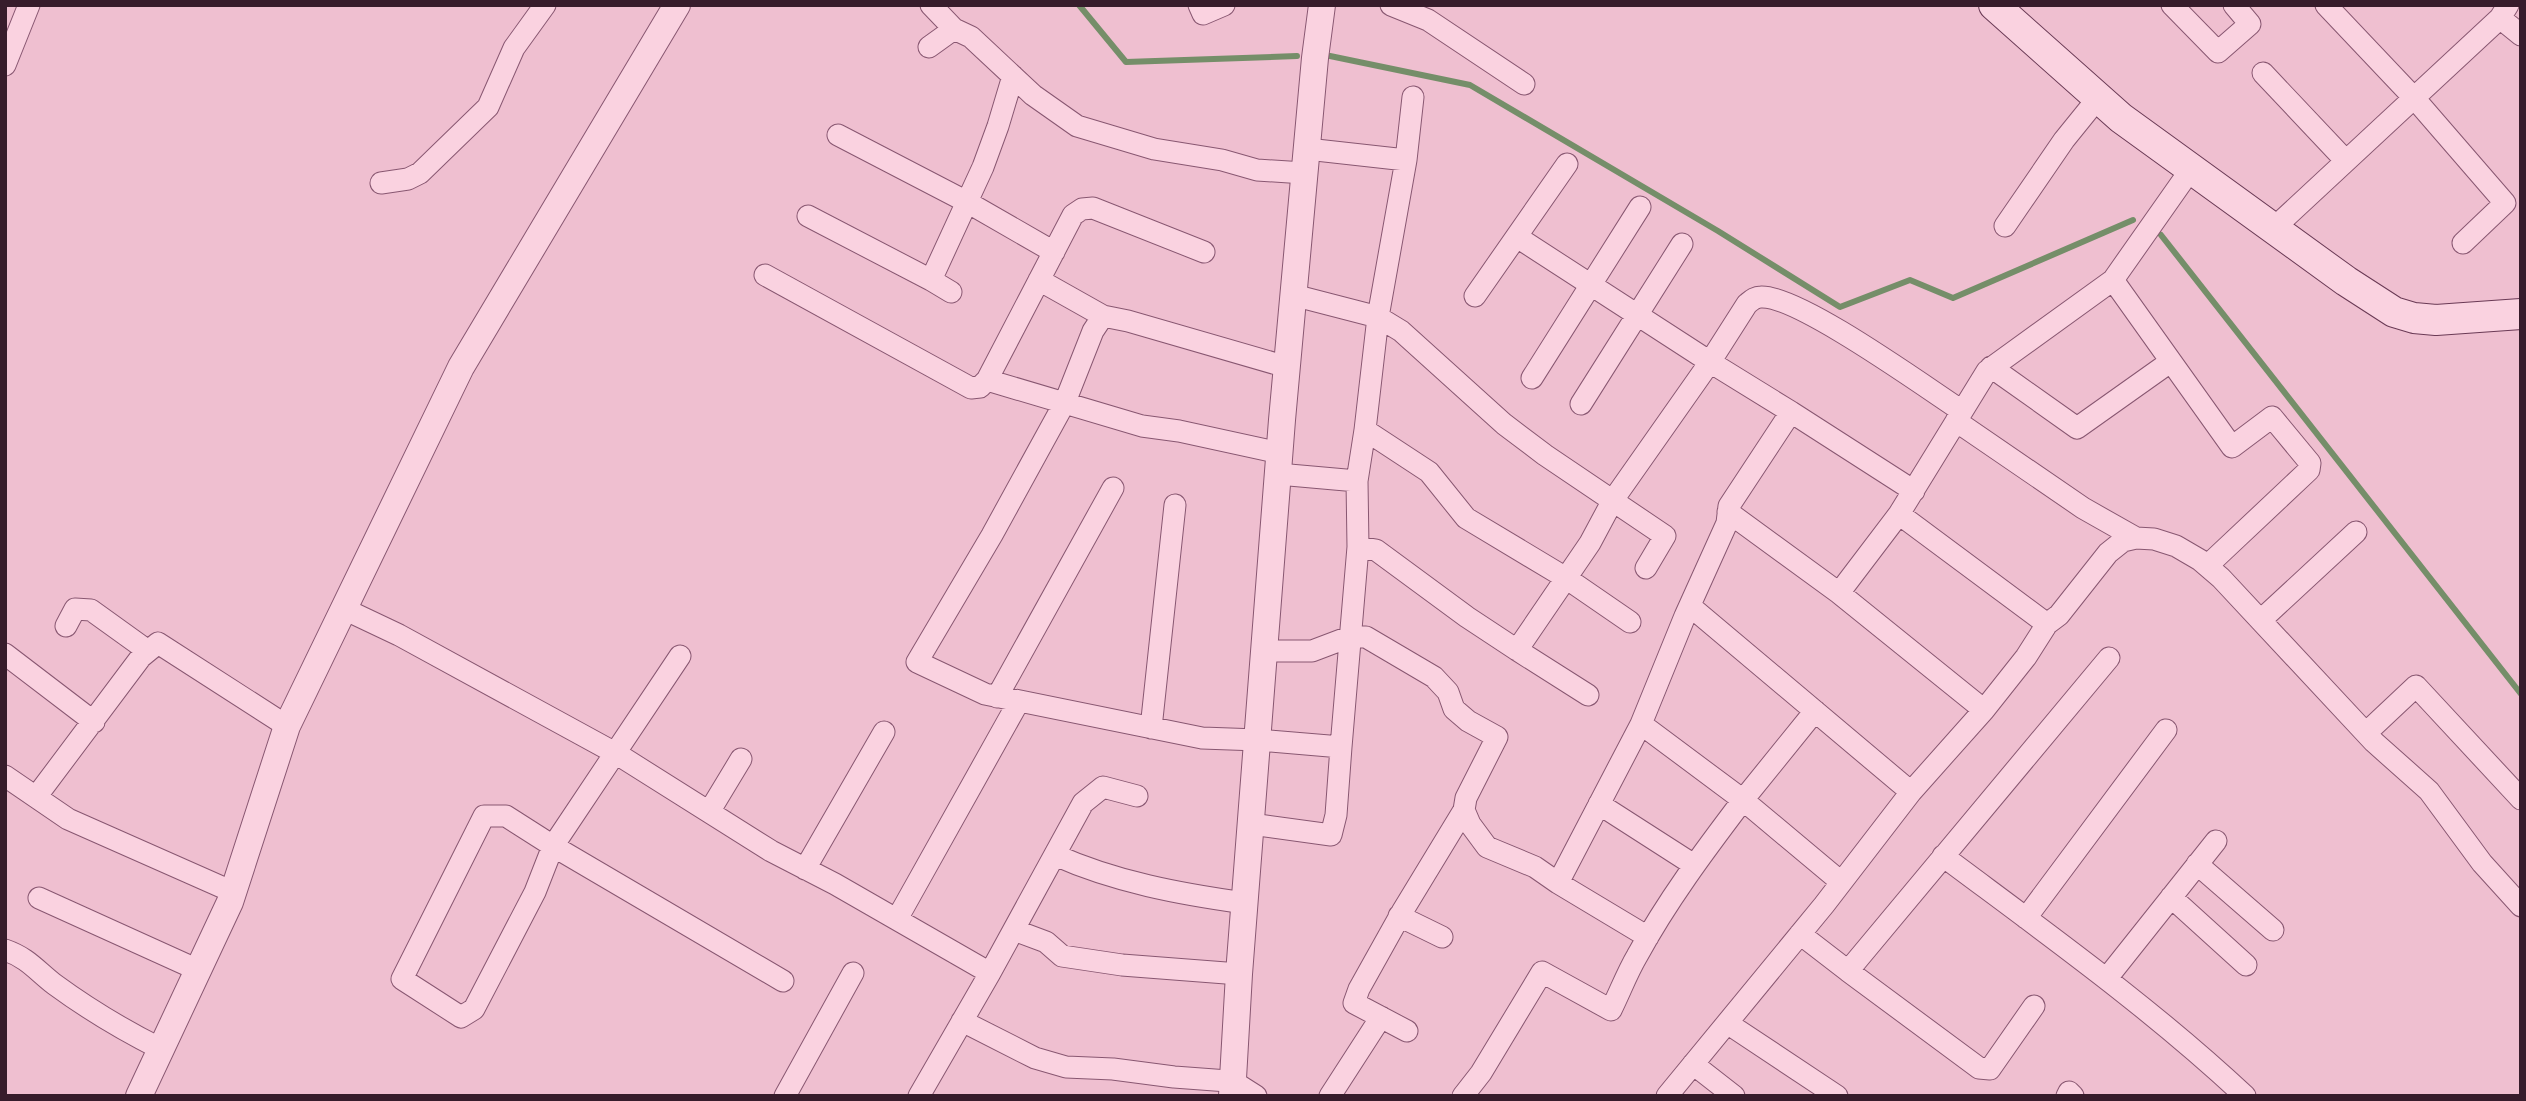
<svg xmlns="http://www.w3.org/2000/svg" width="2526" height="1101" font-family="Spectral,serif">
<style>
.lines{fill:none;stroke-linecap:round;stroke-linejoin:round}
.stream{stroke:#758e69;stroke-width:6}
.minor-casing{stroke:#885771;stroke-width:23}
.tertiary-casing{stroke:#885771;stroke-width:28}
.secondary-casing{stroke:#6a3a55;stroke-width:32}
.minor{stroke:#fad2e0;stroke-width:21}
.tertiary{stroke:#fad2e0;stroke-width:26}
.secondary{stroke:#fad2e0;stroke-width:30}
</style>
<rect width="100%" height="100%" fill="#efbfd0"/>
<g class="lines">
<path class="stream" d="M1079,5L1126,62L1297,56
M1330,56L1470,85L1718,231L1840,307L1910,280L1953,298L2133,220
M2161,235L2521,694"/>
<defs>
<path id="minor" d="M931,5L954,29
M1199,5L1203,14L1224,5
M1391,5L1428,20L1524,84
M2172,5L2218,52L2250,24L2234,5
M2326,5L2415,99L2505,203L2463,243
M2500,18L2521,35
M929,47L954,29L971,37L1033,95L1077,126L1154,149L1222,160L1257,170L1304,173
M5,65L29,5
M2263,73L2346,161
M838,135L967,202L1054,252
M1307,149L1406,160L1413,97
M381,183L408,179L420,173L488,107L514,48L545,5
M808,216L931,280
M2005,226L2064,140L2098,98
M2274,228L2500,18L2508,5
M765,275L971,388L980,387L987,380L1073,215L1082,209L1093,208L1204,252
M1039,280L1103,316
M2113,280L2232,447L2272,417L2310,463L2309,470L2207,566
M951,292L931,280L983,167L998,126L1013,76
M1293,295L1378,317L1401,331L1504,424L1545,455L1665,536L1646,568
M1475,296L1567,164
M1991,367L2077,428L2170,362
M1532,378L1640,207
M987,380L1142,426L1179,431L1280,453
M1581,404L1682,244
M1791,412L1710,362L1747,304C1752,300 1755,297 1761,297C1798,295 1925,387 1962,411
M1956,421L2083,508L2136,538
M1365,430L1429,472L1466,518L1566,578L1630,622
M1278,474L1357,481L1358,547L1376,550L1467,617L1517,650L1590,543L1613,500L1710,362L1517,237
M1357,481L1365,430L1378,317L1406,160
M1728,512L1839,593L1984,710
M1899,514L2047,624
M1839,593L1899,514L1987,371L2113,280L2191,169
M1690,606L1911,792
M342,608L399,635L617,754L771,851L835,884L990,973L919,1096
M2261,620L2356,532
M66,626L75,609L91,610L148,651
M1517,650L1588,695
M1265,651H1312L1349,637H1366L1434,677L1448,692L1454,709L1468,721L1497,737L1466,798L1464,810L1470,824L1487,847L1535,867L1558,883
M5,654L94,722
M680,656L553,846L506,816H484L402,979L461,1017L474,1009L535,892L553,846L783,981
M997,697L1113,488
M1815,711L1743,800L1641,724L1685,616L1727,523L1729,506L1791,412L1914,491
M1641,724L1558,883L1648,937
M1151,728L1175,505
M2366,733L2416,686L2521,799
M1341,747L1358,547
M5,776L68,819L233,892
M36,797L141,657L158,643L287,726
M1599,804L1694,865
M709,812L741,759
M1251,824L1331,835L1336,815L1341,747L1258,740L1202,738L985,694L917,662L992,535L1065,402L1093,331L1103,316L1128,321L1287,367
M1055,855C1115,882 1180,894 1245,903
M1943,856C2046,933 2151,1008 2245,1096
M2197,864L2273,930
M805,869L884,732
M2171,897L2246,965
M39,898L198,970
M1399,916L1442,937
M2026,918L2166,730
M897,919L1019,701
M1014,930L1046,942L1062,956L1122,965L1239,974
M1800,934L1848,971L2109,658
M5,950C28,958 36,970 54,984C88,1009 123,1030 161,1049
M1848,971L1979,1068L1990,1069L2034,1006
M990,973L1083,803L1103,787L1137,796
M2107,978L2216,841
M962,1021L1035,1058L1066,1067L1113,1069L1174,1077L1228,1081L1234,1082L1256,1096
M1727,1023L1837,1096
M1407,1031L1354,1003L1359,989L1402,912L1464,810
M1693,1064L1734,1096
M785,1096L853,973
M1330,1096L1381,1017
M1463,1096L1481,1073L1542,972L1611,1010C1620,992 1627,973 1637,956C1667,901 1705,850 1743,800L1841,882
M1667,1096L1824,905L1911,792L1984,710L2026,657L2047,624L2059,615L2108,553L2123,541L2136,538L2154,539L2176,546L2200,560L2221,578L2374,742L2429,791L2482,863L2521,906
M2067,1096L2069,1092L2073,1096"/>
<path id="tertiary" d="M139,1096L230,902L287,726L461,367L677,5
M1232,1096L1239,974L1282,420L1315,58L1322,5"/>
<path id="secondary" d="M1994,5L2121,118L2346,281L2394,312L2414,318L2436,320L2521,314"/>
</defs>
<use href="#minor" class="minor-casing"/>
<use href="#tertiary" class="tertiary-casing"/>
<use href="#secondary" class="secondary-casing"/>
<use href="#minor" class="minor"/>
<use href="#tertiary" class="tertiary"/>
<use href="#secondary" class="secondary"/>
</g>
<rect width="2526" height="1101" fill="none" stroke="#371c2b" stroke-width="14"/>
</svg>
